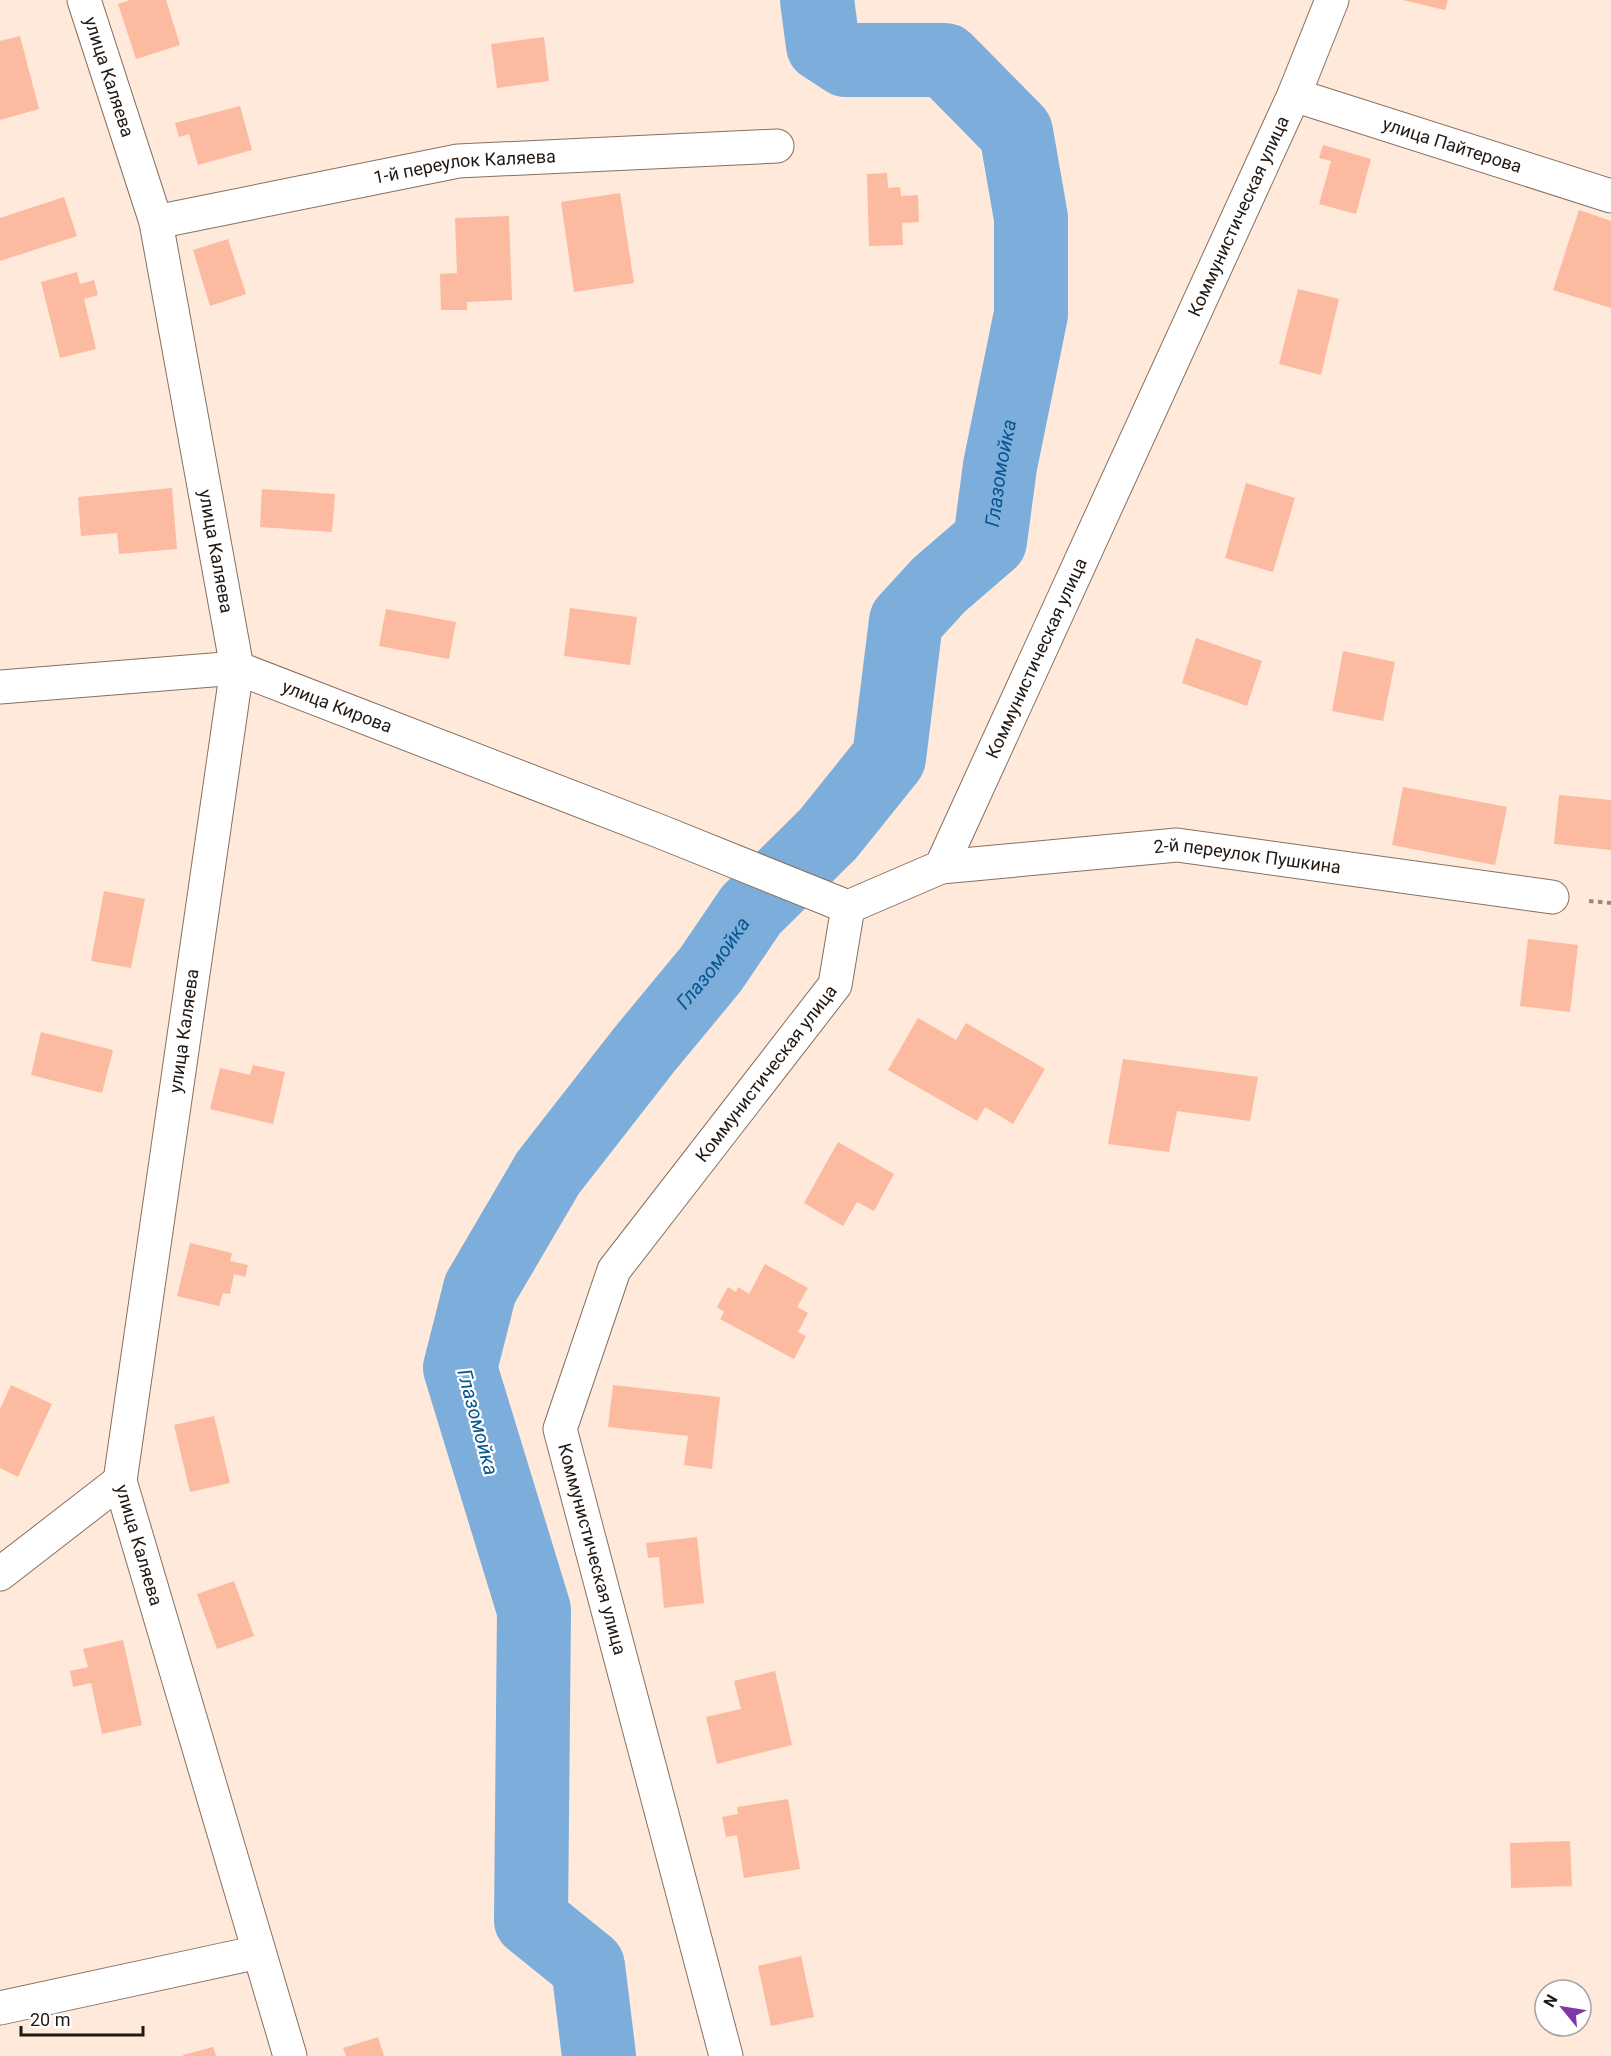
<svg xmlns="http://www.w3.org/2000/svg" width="1611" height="2056" font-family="Roboto,sans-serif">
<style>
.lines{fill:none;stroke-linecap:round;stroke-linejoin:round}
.river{stroke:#7daddb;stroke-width:74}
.building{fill:#fcbaa0}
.minor-casing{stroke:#877060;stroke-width:35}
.path{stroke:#98887d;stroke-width:4;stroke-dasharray:4.5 4.5;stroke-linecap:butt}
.minor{stroke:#fff;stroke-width:33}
.labels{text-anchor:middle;stroke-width:4.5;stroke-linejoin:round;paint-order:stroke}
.street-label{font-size:18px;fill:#221913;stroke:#fff}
.water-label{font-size:20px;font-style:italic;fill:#08568e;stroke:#fff}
</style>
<rect width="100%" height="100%" fill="#fee9da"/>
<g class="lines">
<path class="river" id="s1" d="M599,2056L588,1966L531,1920L534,1610L460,1368L480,1289L548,1173L644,1050L711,969L751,910L828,834L889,758L906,621L939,585L990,541L1000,466L1031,314V218L1016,132L945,60H846L823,45L817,0"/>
</g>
<path class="building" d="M130,0H166L180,45L136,59L118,4Z
M1403,0H1448L1445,10Z
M20,36L39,109L0,120V41Z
M544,37L549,81L497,88L491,44Z
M240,106L252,150L198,165L189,134L179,137L175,123Z
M1323,145L1371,159L1356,214L1319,204L1331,161L1319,158Z
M887,173L888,188L900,187L901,196L918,195L919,222L902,223L903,245L869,246L867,174Z
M620,193L634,283L574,292L561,202Z
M64,197L77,236L0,261V218Z
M1579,210L1611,221V308L1553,290Z
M509,216L512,300L467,302V310H441L440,274L457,273L455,218Z
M228,239L246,294L210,306L193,250Z
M77,272L80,284L94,280L98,295L84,299L96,349L60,358L41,282Z
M1298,289L1339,299L1321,375L1279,364Z
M1246,483L1295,498L1273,572L1225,558Z
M172,488L177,549L119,554L117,533L81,536L78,497Z
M262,489L335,494L332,532L260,527Z
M570,608L637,617L630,665L564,656Z
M386,609L456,622L449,659L379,646Z
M1196,638L1262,661L1247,706L1182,683Z
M1343,651L1395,662L1383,721L1332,711Z
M1403,787L1507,807L1495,865L1392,845Z
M1559,795L1611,800V850L1554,844Z
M104,891L145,899L131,968L91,961Z
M1528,939L1578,945L1570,1012L1520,1006Z
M918,1018L956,1040L966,1023L1045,1069L1013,1124L985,1107L977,1121L888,1070Z
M41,1032L113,1050L102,1093L31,1075Z
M1123,1059L1258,1077L1250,1121L1177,1111L1169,1152L1108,1144Z
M253,1065L285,1072L273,1124L210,1109L220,1068L250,1075Z
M838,1142L894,1174L874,1211L857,1202L843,1226L804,1203Z
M190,1243L232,1253L230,1261L248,1265L245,1277L234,1274L230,1294L223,1293L219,1306L177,1296Z
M765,1264L808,1288L797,1307L808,1313L798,1332L806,1336L794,1359L720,1319L724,1312L717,1307L728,1287L736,1292L738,1287L749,1294Z
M11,1385L52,1404L18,1477L0,1468V1409Z
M613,1385L720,1397L712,1469L684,1465L688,1436L608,1427Z
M214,1416L230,1483L190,1492L174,1425Z
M697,1537L704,1603L664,1608L659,1557L648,1558L646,1543Z
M234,1581L254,1636L217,1649L197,1594Z
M123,1640L142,1725L102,1734L91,1683L73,1687L70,1671L88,1667L83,1649Z
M775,1671L792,1745L717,1764L706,1717L741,1709L734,1681Z
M788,1799L800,1869L744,1878L737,1835L726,1837L722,1817L738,1814L737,1807Z
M1570,1841L1572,1886L1511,1888L1510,1843Z
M801,1956L814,2017L771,2026L758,1966Z
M378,2037L384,2056H346L343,2048Z
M213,2047L216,2056H183V2055Z"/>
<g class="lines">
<defs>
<g id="minor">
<path id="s2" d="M84,0L156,222L237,668L120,1481L290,2056"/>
<path id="s3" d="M1294,95L1611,196"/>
<path id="s4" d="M156,222L458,161L777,146"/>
<path id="s5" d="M0,687L237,668L659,831L848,907"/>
<path id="s6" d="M941,867L1177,845L1552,897"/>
<path d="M0,1574L120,1481"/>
<path d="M0,2008L259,1952"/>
<path id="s7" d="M726,2056L560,1429L614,1270L835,985L848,907L941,867L1294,95L1332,0"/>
</g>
</defs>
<use href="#minor" class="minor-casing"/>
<path class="path" d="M1589,901L1611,903"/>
<use href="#minor" class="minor"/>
</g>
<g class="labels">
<g class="street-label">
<text dy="6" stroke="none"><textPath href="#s2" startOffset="81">улица Каляева</textPath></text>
<text dy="6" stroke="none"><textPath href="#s3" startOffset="166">улица Пайтерова</textPath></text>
<text dy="6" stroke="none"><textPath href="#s4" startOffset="314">1-й переулок Каляева</textPath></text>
<text dy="6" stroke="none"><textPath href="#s7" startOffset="2073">Коммунистическая улица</textPath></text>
<text dy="6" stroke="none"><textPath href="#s2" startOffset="568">улица Каляева</textPath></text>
<text dy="6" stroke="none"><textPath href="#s7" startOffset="1587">Коммунистическая улица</textPath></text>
<text dy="6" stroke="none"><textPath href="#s5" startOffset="345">улица Кирова</textPath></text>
<text dy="6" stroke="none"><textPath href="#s6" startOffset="308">2-й переулок Пушкина</textPath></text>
<text transform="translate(184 1031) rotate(-82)" y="6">улица Каляева</text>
<text dy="6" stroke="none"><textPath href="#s7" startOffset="1065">Коммунистическая улица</textPath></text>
<text dy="6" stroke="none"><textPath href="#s2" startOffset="1575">улица Каляева</textPath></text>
<text transform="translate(592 1549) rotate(75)" y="6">Коммунистическая улица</text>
</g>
<g class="water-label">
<text dy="7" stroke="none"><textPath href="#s1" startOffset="1804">Глазомойка</textPath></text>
<text dy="7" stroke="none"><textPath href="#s1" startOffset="1210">Глазомойка</textPath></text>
<text transform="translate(478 1422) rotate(75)" y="7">Глазомойка</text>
</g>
</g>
<g transform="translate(1563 2008) rotate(300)"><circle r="28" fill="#ffffff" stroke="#a7a3a1" stroke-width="1.5"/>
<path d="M0-4.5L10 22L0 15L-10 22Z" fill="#8037a9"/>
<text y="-9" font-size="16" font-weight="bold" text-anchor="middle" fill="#221913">N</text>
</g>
<path d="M21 2026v9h122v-9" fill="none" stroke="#221913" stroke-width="3"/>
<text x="30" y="2026" font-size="18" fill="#221913" stroke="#ffffff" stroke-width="4.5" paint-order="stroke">20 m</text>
</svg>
